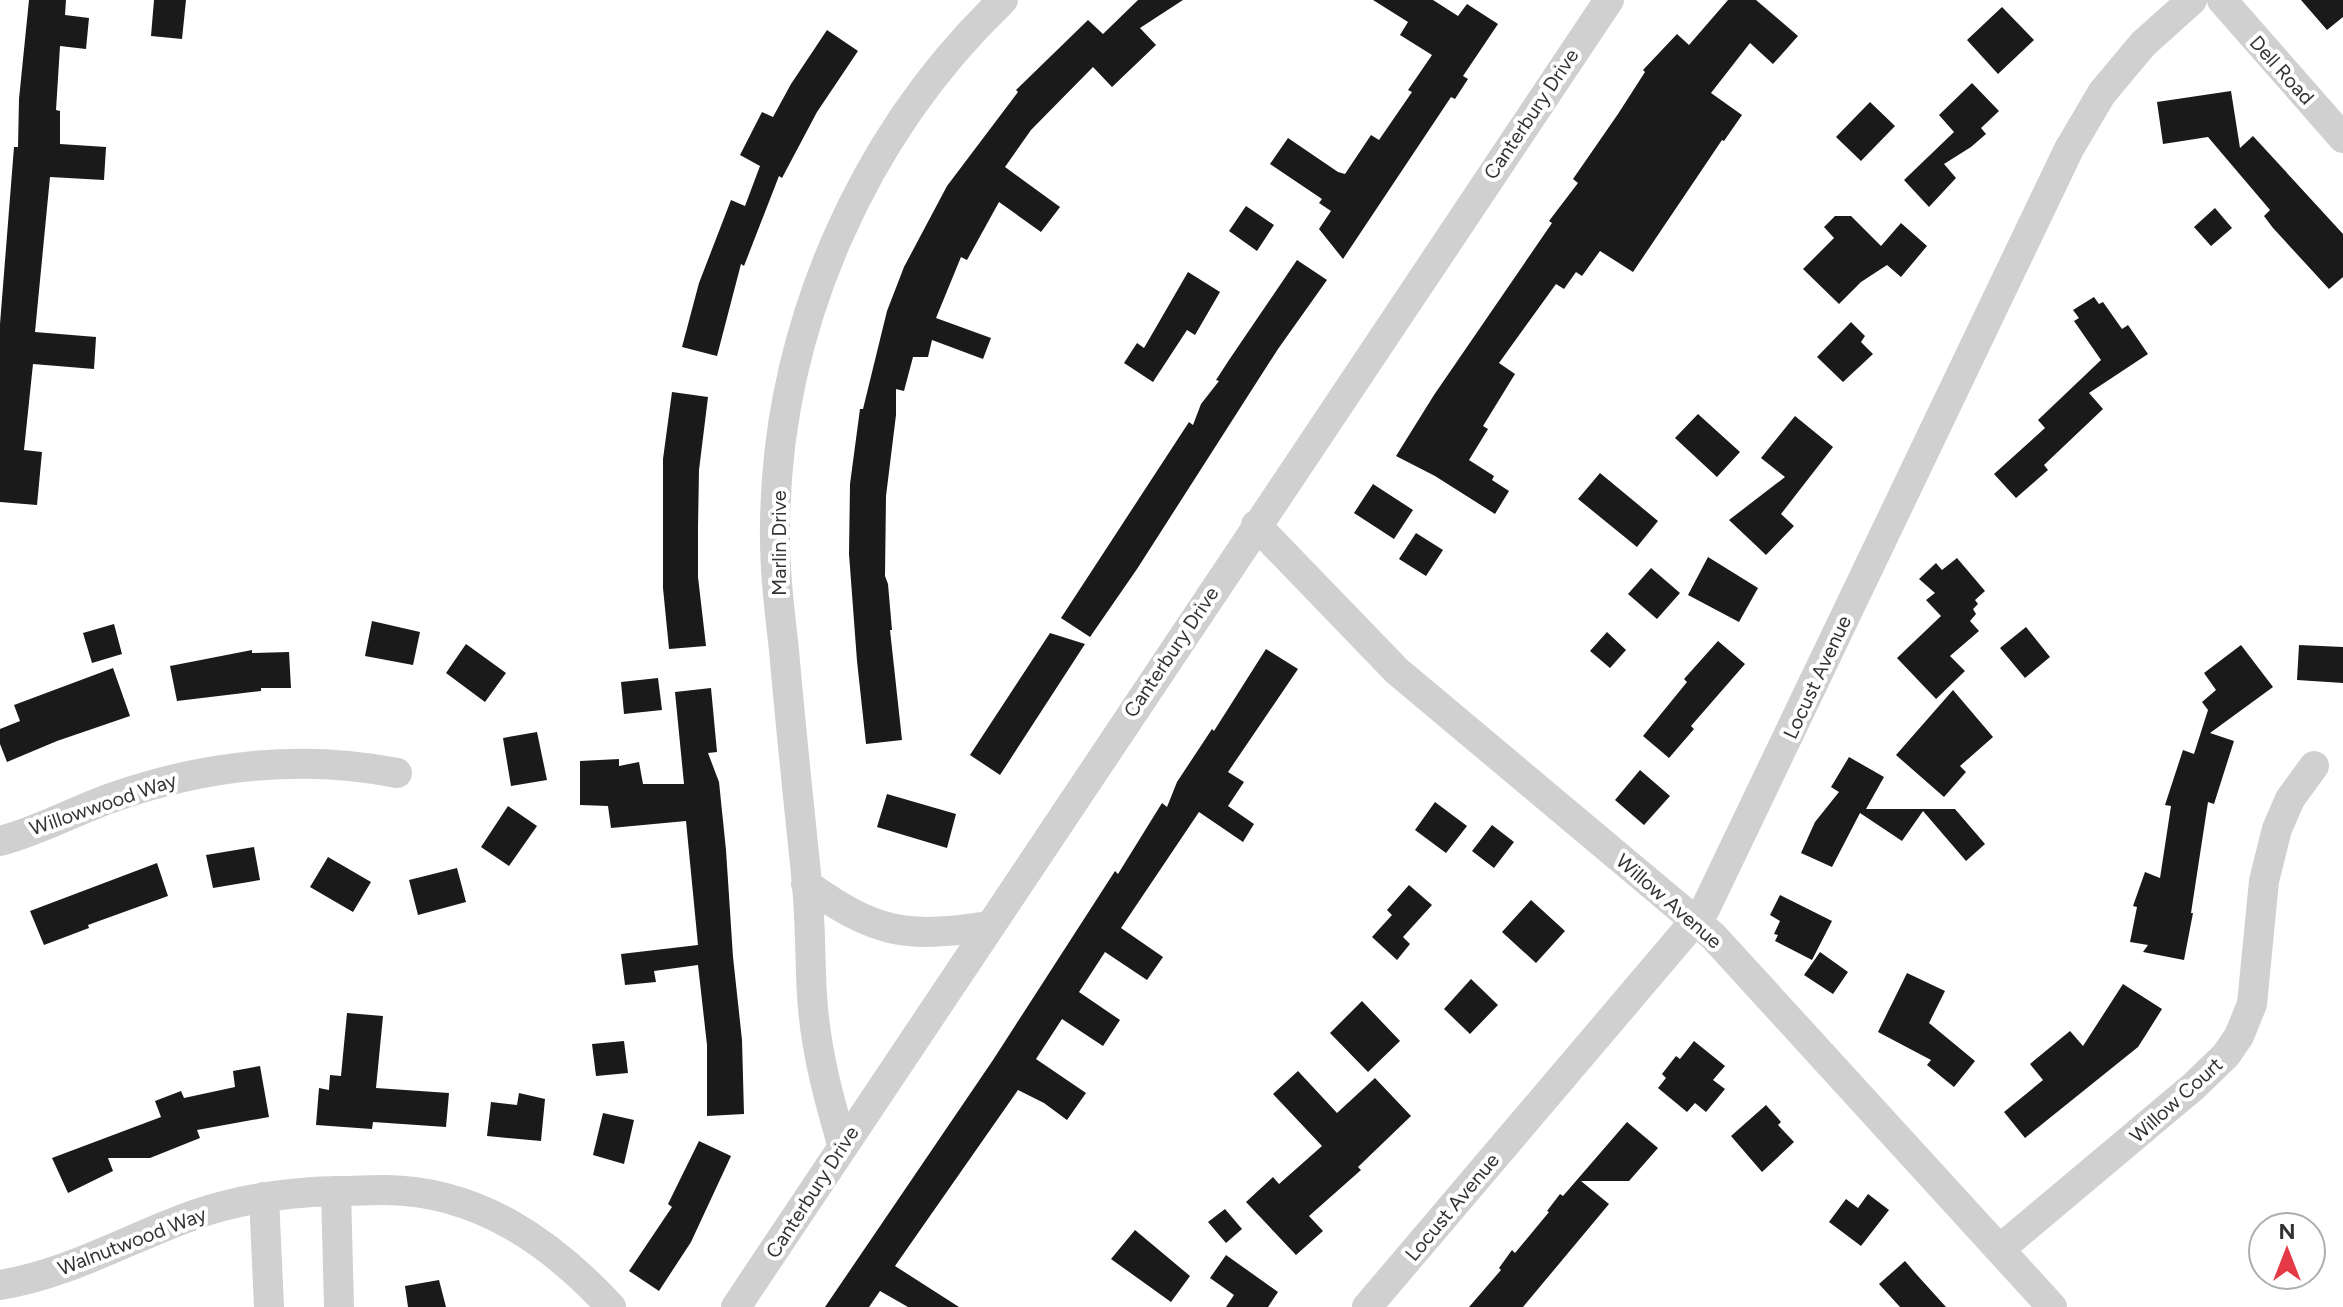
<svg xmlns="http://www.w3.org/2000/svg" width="2343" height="1307" font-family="Figtree,sans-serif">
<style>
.building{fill:#1a1a1a}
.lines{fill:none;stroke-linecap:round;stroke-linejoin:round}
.street{stroke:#d0d0d0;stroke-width:30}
.labels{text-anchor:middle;stroke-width:8;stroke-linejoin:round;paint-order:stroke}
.street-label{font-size:20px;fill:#333;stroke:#fff}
</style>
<rect width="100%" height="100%" fill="#fff"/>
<path class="building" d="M29,0H66L65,15L89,18L86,49L60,46L56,110L60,111V144L106,147L104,180L50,177L35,332L96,337L94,369L33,364L24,450L42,452L37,505L0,502V324L14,147H18L19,99Z
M154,0H186L182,39L151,36Z
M1138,0H1183L1140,28L1156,45L1112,87L1093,67L1031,130L1005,167L1060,207L1041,232L999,202L967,260L961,257L936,318L991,338L983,359L932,340L928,357H913L904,391L896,389V415L886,496L885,576L888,584L892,630H890L902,740L866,744L857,661L849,554L850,484L860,409H863L887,311L904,267L947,186L1018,92L1016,90L1088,20L1103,34Z
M1373,0H1433L1458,16L1467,4L1498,24L1463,76L1468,79L1455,99L1451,97L1343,259L1319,229L1331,211L1319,203L1322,199L1270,164L1288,138L1338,172L1345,174L1371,135L1379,140L1412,92L1408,90L1432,55L1400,35L1408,22Z
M1728,0H1756L1798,36L1773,64L1750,43L1711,93L1742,115L1724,141L1722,140L1633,272L1600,251L1582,276L1576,272L1564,289L1556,284L1499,363L1515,374L1483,426L1488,429L1469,460L1494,476L1492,480L1509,491L1495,514L1435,476L1396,456L1434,395L1552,223L1549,221L1578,183L1573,179L1618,114L1645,72L1643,70L1677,34L1689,45Z
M2301,0H2343V17L2327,30Z
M2002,7L2034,40L1998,74L1967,40Z
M827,30L858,51L817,112L782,178L779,176L744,266L741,264L717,356L682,347L699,283L731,200L745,206L760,166L740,155L762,112L773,117L791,84Z
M1972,83L1999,111L1981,128L1986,134L1971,147L1944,164L1956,178L1929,207L1904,180L1954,132L1939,115Z
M2231,91L2240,148L2253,136L2343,234V277L2329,289L2273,228L2264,216L2270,210L2208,137L2163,144L2157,102Z
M1870,102L1895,126L1861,161L1836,137Z
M1246,206L1274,225L1257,251L1229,231Z
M2215,208L2232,228L2211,246L2194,227Z
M1835,216H1851L1881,246L1901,223L1927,246L1901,277L1887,265L1861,282L1839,304L1803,269L1834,238L1824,227Z
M1297,260L1327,280L1278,349L1137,569L1090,637L1061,618L1189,422L1193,425L1201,404L1219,381L1216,380L1229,360Z
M1188,272L1220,292L1195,335L1187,330L1153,382L1124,363L1137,343L1144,348Z
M2094,297L2099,304L2103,302L2122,329L2128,325L2148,354L2089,393L2103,409L2044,465L2048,470L2016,498L1994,474L2045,428L2038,420L2101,360L2074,321L2079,318L2073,310Z
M1851,322L1865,336L1861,342L1873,354L1843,382L1817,357Z
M672,392L708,397L699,470L698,527V577L706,646L669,649L663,588V459Z
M1698,414L1740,452L1717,477L1675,438Z
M1795,416L1833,447L1781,514L1794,526L1766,555L1729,520L1785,477L1761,458Z
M1600,473L1658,521L1637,547L1578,499Z
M1373,484L1413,510L1394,539L1354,513Z
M1416,533L1443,550L1426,576L1399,559Z
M1708,557L1758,588L1739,622L1688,595Z
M1957,558L1985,591L1975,600L1978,604L1973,609L1976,614L1970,621L1979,631L1950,656L1965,671L1936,699L1897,658L1941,616L1926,600L1935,593L1919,579L1936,563L1942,570Z
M1651,568L1680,593L1657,619L1628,594Z
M372,621L420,632L413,665L365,656Z
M114,624L122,654L92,663L83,633Z
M2026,627L2050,657L2025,678L2000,648Z
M1607,632L1626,650L1610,668L1590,651Z
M1050,633L1085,644L1000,775L970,755Z
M1718,641L1745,664L1691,726L1694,729L1669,758L1643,736L1687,682L1684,679Z
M466,644L506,673L485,702L446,673Z
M2241,645L2273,687L2210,733L2234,741L2214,804L2208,802L2191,913H2193L2184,960L2143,952L2148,945L2130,942L2137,907L2133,906L2145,872L2160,878L2171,806L2165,805L2183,750L2194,754L2208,710L2202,702L2216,690L2204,673Z
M2299,645L2343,647V683L2297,680Z
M1266,649L1298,669L1228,772L1244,782L1228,806L1254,824L1243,842L1199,812L1121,928L1163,957L1147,980L1105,952L1079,992L1120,1020L1103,1046L1062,1019L1036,1059L1086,1093L1067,1120L1044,1103L1018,1090L895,1266L959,1307H908L880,1291L869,1307H825L993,1060L1115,871L1118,874L1162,803L1167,807L1177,782L1212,729L1214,731Z
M252,650V653L289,652L291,688H261V691L177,701L170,666Z
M113,668L130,716L57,741L7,762L0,744V729L20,721L14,705Z
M658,678L662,710L624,714L621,682Z
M711,688L717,752L708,753L719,782L726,850L733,957L742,1040L744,1114L707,1116V1045L698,965L654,971L656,982L625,985L621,954L698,945L686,821L611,828L608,806L580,805V761L619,759V766L639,762L643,784H684L675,692Z
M1953,690L1993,737L1960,766L1966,772L1944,797L1896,755Z
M537,732L547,780L511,786L503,738Z
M1849,757L1884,777L1866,809H1955L1985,844L1966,861L1923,811L1902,841L1860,813L1832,867L1801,853L1815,822L1839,792L1831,787Z
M1640,770L1670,796L1644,825L1615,800Z
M887,794L956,814L947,848L877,827Z
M1435,802L1467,826L1446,853L1415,830Z
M508,806L537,826L509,866L481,847Z
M1492,825L1514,842L1494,868L1472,851Z
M254,847L260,880L213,888L206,855Z
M328,857L371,882L353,912L310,887Z
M157,863L168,896L88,925L89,928L44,945L30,911Z
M457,868L466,902L418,915L409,880Z
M1409,885L1432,905L1403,937L1410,944L1397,960L1372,937L1392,915L1387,910Z
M1780,895L1832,921L1812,960L1775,941L1778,935L1774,934L1780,921L1770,915Z
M1531,900L1565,931L1536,963L1502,932Z
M1820,952L1848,972L1833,994L1804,975Z
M1907,973L1945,991L1929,1023L1975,1061L1954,1087L1927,1065L1931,1060L1878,1032Z
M1471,979L1498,1005L1470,1034L1444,1009Z
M2123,984L2162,1009L2147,1033L2138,1047L2025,1138L2004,1112L2043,1080L2030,1064L2070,1031L2083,1046Z
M1362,1001L1400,1041L1368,1072L1330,1033Z
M347,1013L383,1016L376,1088L449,1093L446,1127L373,1122L372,1129L316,1125L319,1088L329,1090L330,1075L341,1076Z
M624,1041L628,1073L596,1076L592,1044Z
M1694,1041L1725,1066L1713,1080L1725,1089L1706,1112L1695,1103L1687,1112L1658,1088L1666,1078L1662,1074L1676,1056L1680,1059Z
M260,1066L269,1117L197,1130L200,1138L150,1158H108L113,1171L68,1193L52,1158L161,1117L155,1101L181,1091L184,1098L235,1087L233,1071Z
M1298,1071L1337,1113L1375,1078L1411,1116L1358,1167L1361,1170L1309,1216L1323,1231L1296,1255L1246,1202L1273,1177L1279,1184L1322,1146L1273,1094Z
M519,1093L545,1099L541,1141L487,1136L491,1102L517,1105Z
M1766,1105L1781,1122L1778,1125L1794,1142L1762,1172L1731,1136Z
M603,1113L634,1120L624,1164L593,1155Z
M1627,1122L1658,1148L1629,1181H1581L1609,1204L1523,1307H1469L1501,1270L1499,1268L1512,1250L1515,1253L1549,1212L1547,1211L1560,1194L1563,1196Z
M699,1141L731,1156L691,1242L659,1291L629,1271L672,1207L668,1204Z
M1868,1194L1889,1210L1861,1246L1829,1222L1846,1199L1858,1208Z
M1225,1209L1242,1229L1226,1243L1208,1222Z
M1135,1230L1190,1276L1171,1302L1111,1259Z
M1226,1255L1278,1292L1268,1307H1226L1234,1295L1210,1278Z
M1905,1261L1917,1275L1946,1307H1900L1879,1284Z
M439,1280L446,1307H408L405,1286Z"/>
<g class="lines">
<path class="street" d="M2222,0L2343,138
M1256,525L1397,671L1713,936L2052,1307
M0,841C39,831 76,810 114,797C205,765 303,754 397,773
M806,884C875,933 904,939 988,926
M842,1144C829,1099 817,1055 813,1008C810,977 811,947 809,916C808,886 804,856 801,825C795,767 789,708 784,650C779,607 774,565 775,522C778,327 862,135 1003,0
M336,1191L339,1307
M264,1197L269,1307
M2000,1249L2194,1086L2226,1055L2239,1036L2252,1004L2264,881L2277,829L2290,799L2314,766
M0,1285C69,1274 129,1238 194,1215C240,1199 289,1192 337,1191C354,1191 370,1190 386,1190C478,1191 551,1242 611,1307
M736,1307L1609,0
M1367,1307L1705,909L2069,149L2102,93L2143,44L2192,0"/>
</g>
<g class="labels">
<g class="street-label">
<text transform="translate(2282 70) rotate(48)" y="7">Dell Road</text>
<text transform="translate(1531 114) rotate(-56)" y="7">Canterbury Drive</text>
<text transform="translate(779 543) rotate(-90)" y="7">Marlin Drive</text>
<text transform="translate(1171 652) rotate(-56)" y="7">Canterbury Drive</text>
<text transform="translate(1817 677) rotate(-65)" y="7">Locust Avenue</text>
<text transform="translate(103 804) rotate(-19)" y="7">Willowwood Way</text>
<text transform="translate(1669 901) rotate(41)" y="7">Willow Avenue</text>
<text transform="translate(2176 1100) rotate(-42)" y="7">Willow Court</text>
<text transform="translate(812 1192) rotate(-57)" y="7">Canterbury Drive</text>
<text transform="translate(1452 1207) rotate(-50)" y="7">Locust Avenue</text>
<text transform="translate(132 1241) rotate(-21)" y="7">Walnutwood Way</text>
</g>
</g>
<g transform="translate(2287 1251)"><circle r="38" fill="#ffffff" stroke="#adadad" stroke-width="2"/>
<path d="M0-6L14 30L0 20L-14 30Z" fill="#e63946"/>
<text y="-12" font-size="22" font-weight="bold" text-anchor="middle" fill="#333333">N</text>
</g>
</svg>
